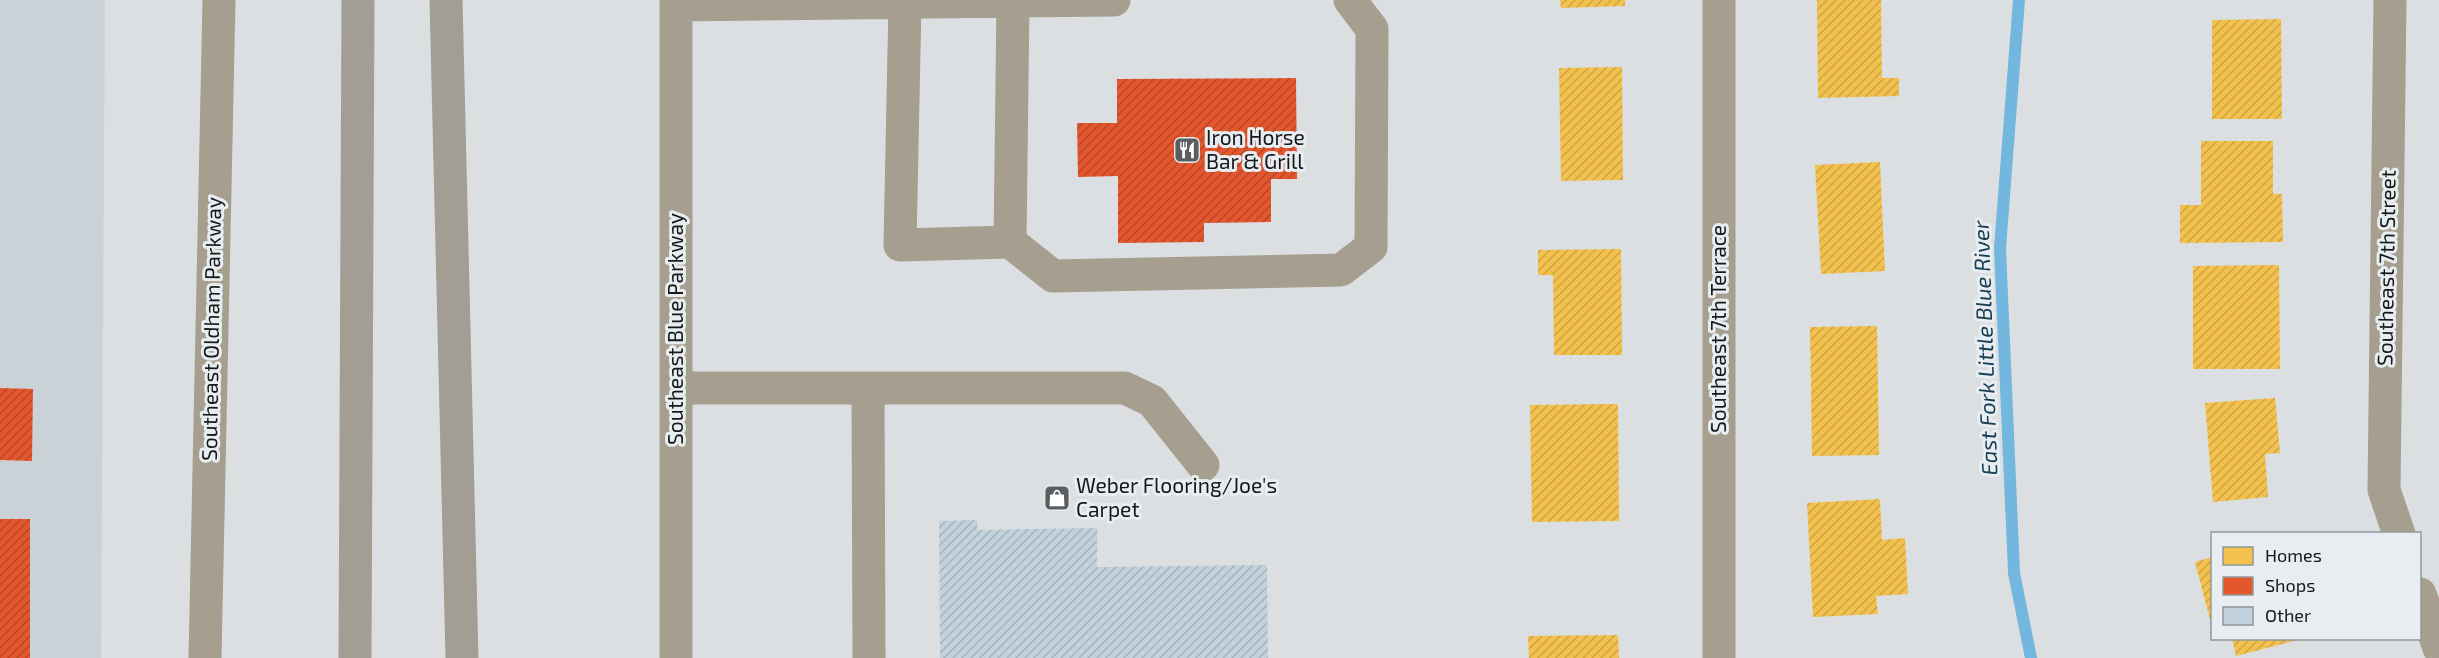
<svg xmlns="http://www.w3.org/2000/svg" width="2439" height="658" font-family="'Exo 2',sans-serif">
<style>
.built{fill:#cad2d8}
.homes{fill:url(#homes-hatch)}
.shops{fill:url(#shops-hatch)}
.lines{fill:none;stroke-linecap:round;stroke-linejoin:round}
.stream{stroke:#74b7de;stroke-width:12}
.building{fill:url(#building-hatch)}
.minor{stroke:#a69e8e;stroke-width:33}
.highway{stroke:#a39e94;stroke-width:33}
.labels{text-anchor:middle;stroke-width:6;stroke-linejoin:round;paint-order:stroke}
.poi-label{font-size:21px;fill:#16181a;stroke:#e7edf0;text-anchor:start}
.street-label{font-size:21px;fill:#16181a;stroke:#e7edf0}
.water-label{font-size:22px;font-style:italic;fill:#153d54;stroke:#e7edf0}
</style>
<defs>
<pattern id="homes-hatch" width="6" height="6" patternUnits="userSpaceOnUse" patternTransform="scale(1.5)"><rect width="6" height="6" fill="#f2c14e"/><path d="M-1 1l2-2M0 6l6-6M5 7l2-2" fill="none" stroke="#cfa544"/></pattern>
<pattern id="shops-hatch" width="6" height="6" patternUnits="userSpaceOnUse" patternTransform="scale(1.5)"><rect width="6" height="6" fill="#e4572e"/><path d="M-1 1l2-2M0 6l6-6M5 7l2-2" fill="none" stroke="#b84726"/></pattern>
<pattern id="building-hatch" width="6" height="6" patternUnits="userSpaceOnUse" patternTransform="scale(1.5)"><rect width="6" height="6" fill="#c2d1db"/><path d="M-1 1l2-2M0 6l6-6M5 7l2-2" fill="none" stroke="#a6b3bb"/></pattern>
</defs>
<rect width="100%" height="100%" fill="#dcdfe1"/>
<path class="built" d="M0,0H105L101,658H0Z"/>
<path class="homes" d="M1560,0H1625V6L1561,8Z
M1817,0H1881L1882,78H1899V96L1818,98Z
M2281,19L2282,119H2212V20Z
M1622,67L1623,180L1561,181L1559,68Z
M2201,141H2273V194H2282L2283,242L2180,243V205H2201Z
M1880,162L1885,271L1821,274L1815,165Z
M1621,249L1622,355H1554L1553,275H1538V250Z
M2279,265L2280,369H2193V266Z
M1877,326L1879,455L1812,456L1810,327Z
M2275,398L2280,453L2265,454L2268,497L2213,502L2205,403Z
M1618,404L1619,521L1532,522L1530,405Z
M1880,499L1882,540L1905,538L1908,594L1876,596L1878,614L1813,617L1807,503Z
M2212,557V619L2210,620L2195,562Z
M1618,635L1619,658H1529L1528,636Z
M2232,638H2302V639L2236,656Z"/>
<path class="shops" d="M1296,78L1297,179H1271V222L1204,223V242L1118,243V176L1078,177L1077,123H1117V79Z
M0,388L33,389L32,461L0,460Z
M0,519H30V658H0Z"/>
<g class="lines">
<path class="stream" d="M2019,0L2000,248L2014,573L2031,658"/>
</g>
<path class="building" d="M977,520V530L1097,528V567L1267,565L1268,658H940L939,521Z"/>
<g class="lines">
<path class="minor" d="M676,0V658
M2390,0L2384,490L2399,534
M905,3L900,245L1010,242L1053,276L1341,270L1371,247L1372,29L1350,0
M676,5L1114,0
M1010,242L1013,2
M676,388H1125L1152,401L1203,465
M868,388L869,658
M2420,594L2439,648
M205,658L219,0
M1719,658V0"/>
<path class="highway" d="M446,0L462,658
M355,658L358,0"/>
</g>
<defs>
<symbol id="restaurant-square" viewBox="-11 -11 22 22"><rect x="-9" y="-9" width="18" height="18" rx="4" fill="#5b5e60" stroke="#e7edf0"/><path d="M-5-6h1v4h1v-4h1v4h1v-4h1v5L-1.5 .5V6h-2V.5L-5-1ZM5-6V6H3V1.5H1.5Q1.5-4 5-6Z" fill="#fff"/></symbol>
<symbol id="shop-square" viewBox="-11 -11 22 22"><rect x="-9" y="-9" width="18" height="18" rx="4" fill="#5b5e60" stroke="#e7edf0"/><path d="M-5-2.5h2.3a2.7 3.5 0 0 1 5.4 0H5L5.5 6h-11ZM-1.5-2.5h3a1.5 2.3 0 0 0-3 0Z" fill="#fff"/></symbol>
</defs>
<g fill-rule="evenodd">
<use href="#restaurant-square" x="1172" y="135" width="30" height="30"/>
<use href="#shop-square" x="1042" y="483" width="30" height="30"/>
</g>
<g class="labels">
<g class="poi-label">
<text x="1206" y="145">Iron Horse<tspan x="1206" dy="24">Bar &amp; Grill</tspan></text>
<text x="1076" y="493">Weber Flooring/Joe's<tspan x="1076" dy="24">Carpet</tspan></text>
</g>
<g class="street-label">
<text transform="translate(2387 268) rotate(-89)" y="7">Southeast 7th Street</text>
<text transform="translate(212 329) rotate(-89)" y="7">Southeast Oldham Parkway</text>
<text transform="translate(676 329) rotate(-90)" y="7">Southeast Blue Parkway</text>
<text transform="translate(1719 329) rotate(-90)" y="7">Southeast 7th Terrace</text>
</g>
<g class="water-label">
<text transform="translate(1985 348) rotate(-92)" y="8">East Fork Little Blue River</text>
</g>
</g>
<rect x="2211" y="532" width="210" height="108" fill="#e7edf0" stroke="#93989a" stroke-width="1.5"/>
<rect x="2223" y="547" width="30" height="18" fill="#f2c14e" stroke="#93989a" stroke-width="1.5"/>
<text x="2265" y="562" font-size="18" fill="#16181a">Homes</text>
<rect x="2223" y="577" width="30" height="18" fill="#e4572e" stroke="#93989a" stroke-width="1.5"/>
<text x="2265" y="592" font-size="18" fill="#16181a">Shops</text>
<rect x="2223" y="607" width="30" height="18" fill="#c2d1db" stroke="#93989a" stroke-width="1.5"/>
<text x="2265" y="622" font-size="18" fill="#16181a">Other</text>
</svg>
